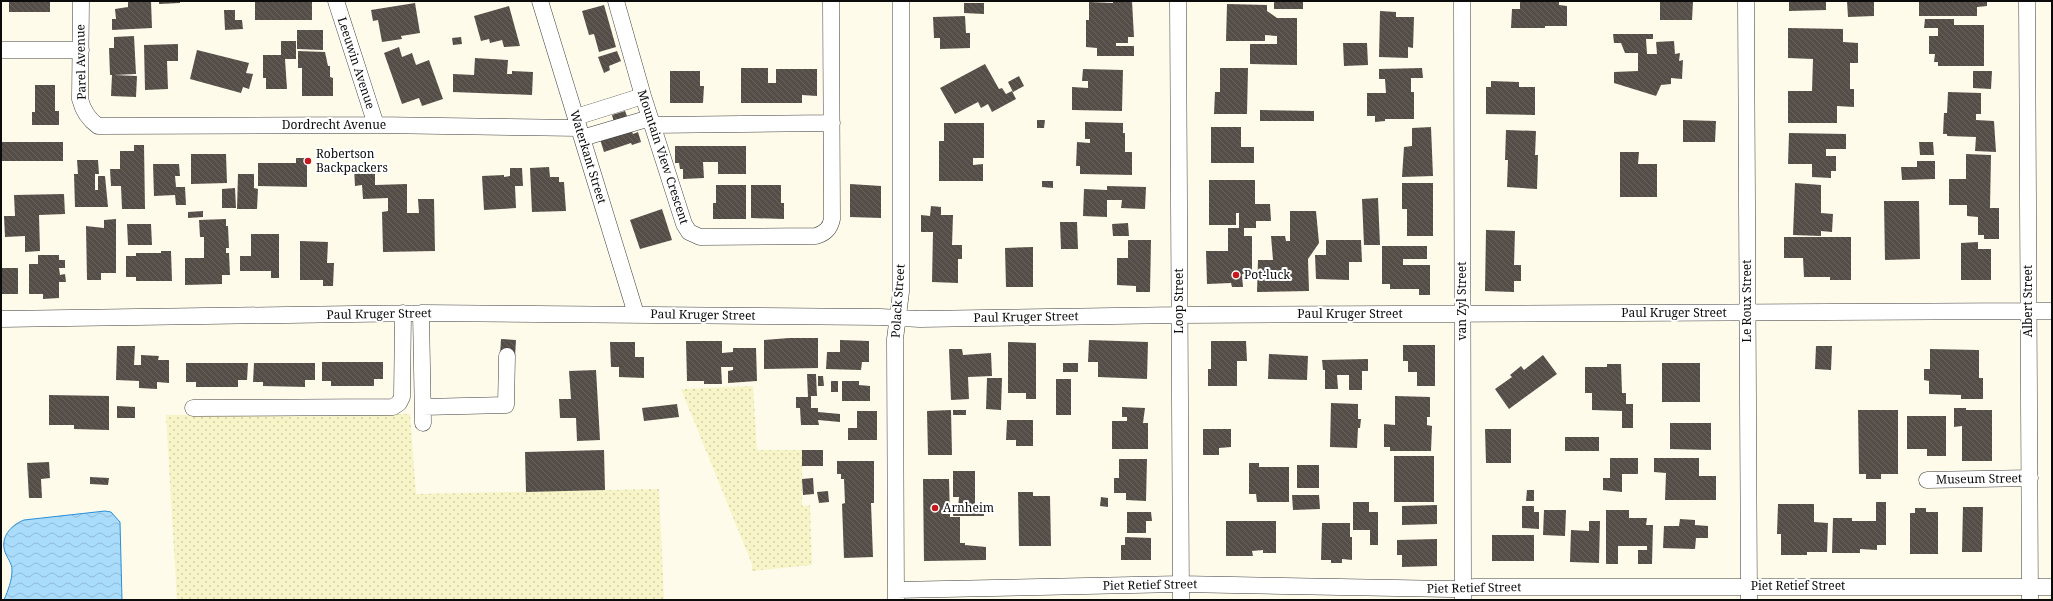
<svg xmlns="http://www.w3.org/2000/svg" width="2053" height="601" font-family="'Noto Serif',serif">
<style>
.farmland{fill:url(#farmland-dots)}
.water{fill:url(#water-waves);stroke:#2a8fd8}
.building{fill:url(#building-back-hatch)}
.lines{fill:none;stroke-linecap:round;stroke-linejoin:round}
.minor-casing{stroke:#3e3e3e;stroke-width:17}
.minor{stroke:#fff;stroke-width:16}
.poi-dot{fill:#c6191d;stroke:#fff;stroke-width:1.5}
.labels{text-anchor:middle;stroke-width:4;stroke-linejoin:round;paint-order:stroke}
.street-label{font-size:12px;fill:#0b0b0b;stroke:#fff}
.poi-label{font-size:12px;fill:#0b0b0b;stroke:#fff;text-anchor:start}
</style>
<defs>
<pattern id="farmland-dots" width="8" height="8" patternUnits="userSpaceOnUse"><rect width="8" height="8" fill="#f7f4c8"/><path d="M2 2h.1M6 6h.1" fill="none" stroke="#d2d0aa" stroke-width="1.8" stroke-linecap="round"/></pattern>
<pattern id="water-waves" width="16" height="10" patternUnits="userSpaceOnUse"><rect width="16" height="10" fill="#a9dbfb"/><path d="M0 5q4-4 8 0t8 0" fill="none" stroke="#90bbd6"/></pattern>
<pattern id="building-back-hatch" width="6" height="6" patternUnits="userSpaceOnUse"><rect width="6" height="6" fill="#554d47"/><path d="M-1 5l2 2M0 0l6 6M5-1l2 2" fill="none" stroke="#68625d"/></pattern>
</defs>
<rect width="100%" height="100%" fill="#fffbea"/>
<path class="farmland" d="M753,386L757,450H802V506L810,505L812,565L752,571V564L681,389Z
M410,414L416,494L659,489L664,600H177L166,415Z"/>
<path class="water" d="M105,511L111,512L120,522L122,600H4C8,590 12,581 12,570C12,563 7,558 5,552C0,537 11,525 24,520Z"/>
<path class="building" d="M9,1H50V12H9Z
M128,1H151L152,28L112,30V19H116L115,9L128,7Z
M159,1H180V3L159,4Z
M255,1H312V20H255Z
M1113,1H1132L1134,37H1128V43H1116V46H1134V56H1097V48L1086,47V20H1089V2L1113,3Z
M1274,1H1303V9H1274Z
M1520,1H1559V5L1567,6V26H1545V28H1511L1512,9H1520Z
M1660,1H1698L1693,2L1692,20H1660Z
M1789,1H1826V10L1789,11Z
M1847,1H1874V16L1848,17Z
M1919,1H1987V6L1977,7V16H1919Z
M415,3L420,33L401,36L402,39L382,42L378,20L373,21L371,10Z
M964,3H984V14L964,13Z
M1227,4L1267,5V11L1277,18H1297V65L1250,64V44H1277V36L1265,35V41H1226Z
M604,5L616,47L599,52L594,34L589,35L582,11Z
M509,6L520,46L504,47L502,40L490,43L489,39L481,41L474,16Z
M224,10H235V20H242L243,29L225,30Z
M1380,11L1396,12V17H1414L1413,48L1408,47V58L1379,57Z
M965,16L966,33H970V48L940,49V38H934L933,17Z
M1925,19H1954V25H1984V66H1938V62H1934L1935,54H1929V36H1938V28H1924Z
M1788,28L1843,29V42L1858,43V63H1850V89H1854V107L1837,106V123H1788V91H1812L1813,59L1788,58Z
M297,30H323V50L297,49Z
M1613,34H1653V39H1646L1647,54H1657L1656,42L1674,41L1675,54L1680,53L1679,61L1683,60L1682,79L1671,78V84L1661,85L1656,96L1614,83V72L1638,71V53H1625L1621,43H1614Z
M134,36L136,74L114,75L137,76L136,97L111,96L112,75H110L109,48H114V37Z
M461,37L462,44L453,45L452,38Z
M281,41H296V59H285L287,89H266V78H263V55H281Z
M1343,43H1367L1368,65L1344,66Z
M178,44V61H167L168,89L145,90L144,45Z
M399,47L402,57L412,53L416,65L429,60L443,99L422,106L419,98L402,104L384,53Z
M197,50L249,63L246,73L253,74L249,89L243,87L241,93L190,79Z
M298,51L325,52L328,66H330V77L333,78V96H302V68H298Z
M617,51L621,61L609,66L610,70L604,73L598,57Z
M475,58L508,60L507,74H512V71L533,72L532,95L453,92V74L474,75Z
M985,64L999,89L1002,88L1006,94L1012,91L1016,99L992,112L988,104L981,108L978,102L955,114L940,88Z
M741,68H768V83H776V69H817V96L802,95V103H741Z
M1220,68H1248L1247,114H1214L1215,92H1220Z
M1422,68L1423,78H1411V92H1414V119H1385V121L1375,122V116H1367V93H1386L1385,79H1379V69Z
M1083,69L1123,70L1122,111L1072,110V87L1088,88V81H1082Z
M670,71H700V86H704L703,103H670Z
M1973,71H1992L1991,89L1973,88Z
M1019,76L1024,86L1013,92L1008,82Z
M1491,81L1519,82V87H1535V115L1486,114V87H1491Z
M35,85H55V111H59V125H32V112H35Z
M1948,92L1981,93V114H1976V120L1994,121L1996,152L1975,151L1976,137L1947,136V134H1943L1944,113H1947Z
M1260,110L1314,111V121H1260Z
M625,111L629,121L615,126L612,115Z
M1037,120H1045L1044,128H1037Z
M1683,120L1716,121L1715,142H1683Z
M1085,122L1123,123V133H1125V152H1132V175L1080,174V166H1076L1077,142L1090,143V139H1085Z
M944,123H984V158H973V165L983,164V181H939V141H944Z
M1211,127H1241V147H1254V163H1211Z
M1431,127L1433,176L1402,177L1404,147L1412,146V128Z
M631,129L633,134L638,132L641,142L632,145L631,143L604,152L600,139Z
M1506,130L1536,131L1535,155H1538L1537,189L1507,187L1508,160H1505Z
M1789,133L1846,134V149H1826V156H1836V171H1831V178L1812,177V164H1788Z
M1,142H63V161H1Z
M1919,142H1933L1934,155H1920Z
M134,145H144L145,209H122L121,186H111L110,169H120V151H134Z
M675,146H746V174H718V162H703L704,178L683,179V169H680L679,163H675Z
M1620,152H1639L1638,164H1657V197H1620Z
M191,154H226L227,183L191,184Z
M1966,154L1991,155L1990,208H1999V239H1984V235H1978V217L1967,216V205H1949V179H1966Z
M296,158H307V187L258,186V163H296Z
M77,160H98L99,174H95V190H98V176H105L108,207H75L74,174H78Z
M1917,161H1935V179L1902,180L1901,167H1917Z
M153,164H179L180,176H175L176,187H185L186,205H176L175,195L154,196Z
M375,167V185L407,184V213H419L418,199H434L435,251L383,252L382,212L388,211V198L363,199L362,185L355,186L354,168Z
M549,167L550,177H559V182H564L566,211L532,212L530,168Z
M510,168H522L523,186H515L516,208L484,210L482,176L504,175V177L510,176Z
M238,174H254V188L258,189L257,209H237Z
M1209,180H1255V204H1270L1271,221H1256V228H1244V236H1252V274H1242L1243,287H1232L1231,283L1207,284L1206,251H1228V228H1239V213H1236V225H1209Z
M1042,181H1053V188L1042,187Z
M1402,183H1433V236H1407V209H1402Z
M1795,183L1821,185V213L1833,214L1832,232L1821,231V236L1793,235Z
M850,184L881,186V218L850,217Z
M716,185H746V219H713V203H716Z
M751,185H781V203H784V219L751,218Z
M1107,186L1146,187L1145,209L1121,208L1122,200H1107V217L1083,216L1084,189L1107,190Z
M235,188L236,208H222V189Z
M64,194L65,214L39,215L40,251L25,252V236L5,237L4,216H15L14,195Z
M1378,198L1380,245H1364L1362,199Z
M1884,201H1919L1920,259L1885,260Z
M931,206L941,207V215H953L952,245H962V259H958V283L932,282L933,232H921V215L930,216Z
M662,209L672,240L640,249L630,220Z
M203,211V217L188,218V212Z
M1290,211H1316L1319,243L1308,259L1309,291L1257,292L1258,260H1273L1271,236H1285L1286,241H1290Z
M116,219V273H101V280H87L86,226L104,228V220Z
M226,219V226H228L229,248H226V253H229L230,275H222V284L185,285V258H204V237H200L199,220Z
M1060,222H1077L1078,249H1061Z
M1128,223L1129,236H1113L1112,224Z
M127,224H151L152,245H128Z
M1486,230L1515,231L1514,265H1521V281H1514V292L1485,291Z
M251,234H279V278H271V271H240V256H251Z
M1784,237H1851V280H1830V277H1804L1803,258H1784Z
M1128,240H1151L1150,292H1136V286L1117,285V258H1128Z
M1326,240H1361L1362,262H1349V280L1316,279L1315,255H1326Z
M300,241L328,242L327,263H334L333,286H323V280H300Z
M1978,242V249H1991V280H1961V243Z
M1382,246H1427V259H1403V265H1430V295H1419V289H1390V284H1382Z
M1033,247V287H1006L1005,248Z
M161,251H171L172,281H136V277H126V256H136V253H161Z
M38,255H59V260H65V268H59L60,275L65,274L66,282H59V298L43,299V294H29V264H38Z
M1,268H18V294H1Z
M789,338H818V368L764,369V340Z
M501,339L516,340L515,357L500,356Z
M840,340L869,341V362H862L861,370L826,369L827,352H840Z
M1089,340L1148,342L1147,379L1098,377V362H1088Z
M686,341H722V353L733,352V348H756L757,381L728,383V371L733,370V367H721L722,384H704V381H687Z
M1211,341H1246L1247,361H1237V386H1208V369H1211Z
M610,342H635V357H644V378L619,377V367H611Z
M1008,342L1036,343V399H1026V393H1008Z
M1403,345H1435V386H1417V372H1408V361H1403Z
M117,346H135L134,365H141V355L159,356L158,360H169V383L157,382V389L139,388V381L116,380Z
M1816,346H1832L1831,370L1815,369Z
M949,349H962L963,355L991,353L992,376L968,377L969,399L951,400Z
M1930,349L1979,350V378H1983V399H1961V395L1929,394V381L1924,380V369H1930Z
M1269,354L1308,356L1307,380L1268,379Z
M1543,355L1557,374L1509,409L1495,389L1512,377L1510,375L1521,366L1524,370Z
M1368,359V371H1362V390H1349V375H1337L1338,389H1325V370H1323L1322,360Z
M322,362H383V379H374V386H331V381H322Z
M186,363H248L247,380H238V387H196V382H186Z
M254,363H315V380H305V387L263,386V382H253Z
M1063,363H1078V372H1063Z
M1662,363H1700V402H1662Z
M1607,364H1621L1622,393H1626V404H1633V428H1622V411L1592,410V393H1585V367H1607Z
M596,370L600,440L577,441L576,418H560L559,399H571L569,371Z
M807,374H816L817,396H811V408H818V412L840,414V422L818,420L819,425H801L800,408H796V397H808Z
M818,376H823L824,386H818Z
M987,378H1002L1001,410L986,409Z
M1056,379H1071V415H1056Z
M831,381H838V392H831Z
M842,381H859V385L870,386V401H842Z
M49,395L109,396V430L74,429V425H49Z
M1395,396L1430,397V417H1427V425L1432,426L1431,451H1390V447H1384V424L1395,425Z
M1331,403L1358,404V419H1361L1360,428H1358L1357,448L1330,447Z
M677,404L679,417L644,421L642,408Z
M117,406L135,407V418H117Z
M1122,407L1145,408L1143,423H1148V449H1112V421H1127V417H1122Z
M1954,408H1966V410H1992V461H1962V426L1954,427Z
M951,410L952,455H928L927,411Z
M953,410H966V415H953Z
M1858,410H1898V474H1881V479H1866V474H1859Z
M857,411H877V440H848V428H857Z
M1907,416H1946V456H1927V449H1907Z
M1007,420H1033V446H1016V440H1006Z
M1670,423H1711V450L1670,449Z
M1203,429H1231V447L1219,448V455H1203Z
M1485,429H1511V463H1486Z
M1565,437H1599V451H1565Z
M604,450L605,490L526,492L525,452Z
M802,450H823V466H802Z
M1394,456H1434V502H1394Z
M1610,458H1638V474H1622V492L1603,490V478H1610Z
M1654,458H1699V476H1716V500H1665L1666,473L1654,472Z
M1119,459H1147L1146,501L1126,500V493H1114V478H1119Z
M837,461H874V503H871L873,557L844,558L842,504L845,503L844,479H841V474H837Z
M49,462L50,478L41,479L42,498H29L27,463Z
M1249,463H1259V467H1289V502H1257L1256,494H1249Z
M1297,465H1319V488H1297Z
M953,471H975V509H984V516H953V508H958L959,497H953Z
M90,477L109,478L108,485L90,484Z
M813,478L814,494L803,495L802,479Z
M923,479H949L950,517H960V543H965V545L986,547V560L924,561Z
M1527,490H1534V501H1526Z
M828,491L829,502L819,503L817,492Z
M1018,492H1033V496H1050L1051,546H1019Z
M1292,495H1319L1320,509L1293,510Z
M1101,497L1108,498V507L1100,506Z
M1353,502H1369V512H1378V545H1370V530H1353Z
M1876,502H1886V545H1877V550L1860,549V553H1832L1833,518H1852V521H1876Z
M1778,504H1814V522L1828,523L1827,552H1807V555H1781V534H1777Z
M1437,505V524L1402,525V506Z
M1522,506H1534V512H1539V529L1522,528Z
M1963,507H1983L1982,552H1962Z
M1915,508H1926V512H1938V554H1910V513H1915Z
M1544,510H1566L1565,536L1543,535Z
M1606,510H1629V518H1647L1646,525H1653L1652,564H1638V550H1647V546H1618V564H1606Z
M1127,512H1151L1152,521H1146V533H1127Z
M1680,519L1695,520V525L1708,526V538H1696L1695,549L1663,548L1664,526H1679Z
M1226,521H1276V553H1263V550L1252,551L1253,556H1226Z
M1589,521H1600L1599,563L1570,562L1571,530L1589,531Z
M1322,523H1350V537H1352V560L1342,559V563H1331V560H1321Z
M1492,535H1534V561H1492Z
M1125,537L1151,538V560H1121V545H1125Z
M1437,539V566L1402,567V555H1397V540Z"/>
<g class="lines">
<defs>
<path id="minor" d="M81,1L80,99C83,111 88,119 98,126L376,125L579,128
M336,1L376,125
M540,1L636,314
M616,1L643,96L684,224L689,232L700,237L816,236C825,233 830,229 832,219L831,1
M1178,1L1181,600
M1462,1L1463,600
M1746,1L1749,600
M2027,1L2030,600
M1,50H81
M576,117L643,96
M652,125L832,123
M582,138L650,118
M421,313L423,423
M1,319L421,313L880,317L920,319L1179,315L2052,311
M423,407L506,405L507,356
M193,408L393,407L399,403L402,397L403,313
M1927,480L2030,478
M896,590L1180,584L1451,589L1475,587H2052
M896,600L895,339L901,292V1"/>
</defs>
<use href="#minor" class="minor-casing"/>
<use href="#minor" class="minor"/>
</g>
<g class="poi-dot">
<circle cx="308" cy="161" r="4"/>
<circle cx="1236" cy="275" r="4"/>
<circle cx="935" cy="508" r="4"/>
</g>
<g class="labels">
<g class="street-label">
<text transform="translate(81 62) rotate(-91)" y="4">Parel Avenue</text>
<text transform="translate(356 63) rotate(72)" y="4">Leeuwin Avenue</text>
<text x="334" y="129">Dordrecht Avenue</text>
<text transform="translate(588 157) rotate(73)" y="4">Waterkant Street</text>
<text transform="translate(663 157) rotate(72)" y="4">Mountain View Crescent</text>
<text transform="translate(898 301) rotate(-86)" y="4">Polack Street</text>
<text transform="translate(1179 301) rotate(-90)" y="4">Loop Street</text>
<text transform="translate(1462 301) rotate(-90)" y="4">van Zyl Street</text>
<text transform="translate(1747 301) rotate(-90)" y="4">Le Roux Street</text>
<text transform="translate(2028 301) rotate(-90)" y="4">Albert Street</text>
<text x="1674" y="317">Paul Kruger Street</text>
<text transform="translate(379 314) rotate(-1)" y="4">Paul Kruger Street</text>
<text x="1350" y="318">Paul Kruger Street</text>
<text transform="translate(703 315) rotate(1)" y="4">Paul Kruger Street</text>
<text transform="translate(1026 317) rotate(-1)" y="4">Paul Kruger Street</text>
<text transform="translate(1979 479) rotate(-1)" y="4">Museum Street</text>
<text transform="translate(1150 585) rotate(-1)" y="4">Piet Retief Street</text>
<text x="1798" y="590">Piet Retief Street</text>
<text transform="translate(1474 588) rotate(-1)" y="4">Piet Retief Street</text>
</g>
<g class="poi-label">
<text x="316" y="158">Robertson<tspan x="316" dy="14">Backpackers</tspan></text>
<text x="1244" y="279">Pot-luck</text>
<text x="943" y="512">Arnheim</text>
</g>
</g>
<rect width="2053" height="601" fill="none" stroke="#0b0b0b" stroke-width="4"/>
</svg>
